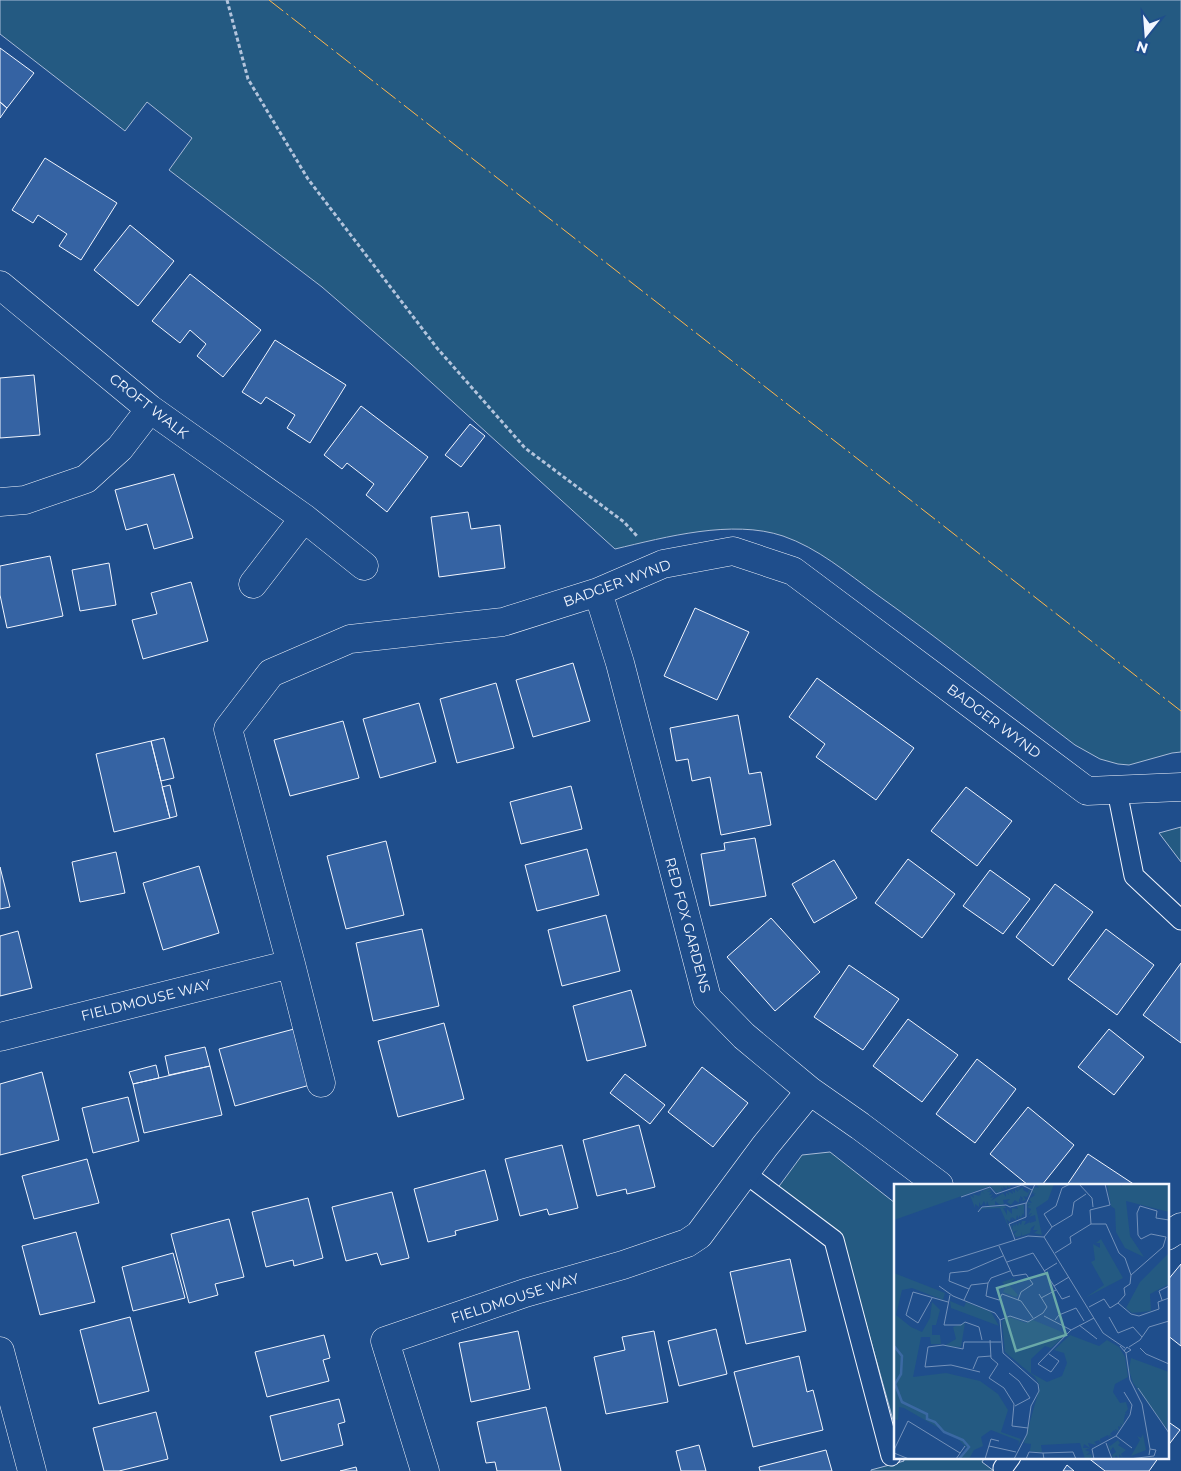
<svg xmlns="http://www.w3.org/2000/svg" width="1181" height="1471" font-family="Montserrat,sans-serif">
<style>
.green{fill:#245a82;stroke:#a8bbd7}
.building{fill:#3563a3;stroke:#f2f6ff}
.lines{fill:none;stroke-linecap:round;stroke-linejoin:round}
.lane-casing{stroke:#f2f6ff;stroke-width:21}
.street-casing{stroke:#f2f6ff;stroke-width:29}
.path{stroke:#b3c4dc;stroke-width:3;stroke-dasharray:4 2.5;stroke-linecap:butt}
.lane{stroke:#1f4e8c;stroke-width:19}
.street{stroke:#1f4e8c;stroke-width:28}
.power{stroke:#ffb74d;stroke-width:1;stroke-dasharray:18 4 2.5 4;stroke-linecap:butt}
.labels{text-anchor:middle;stroke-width:4;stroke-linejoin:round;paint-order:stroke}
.street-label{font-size:14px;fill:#f2f6ff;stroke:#1f4e8c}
.inset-river{fill:none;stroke:#3b69a3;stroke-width:2.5}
.inset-road{fill:none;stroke:#7391ba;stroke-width:1}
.view{fill:#6aa9a8;fill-opacity:0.15;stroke:#6aa9a8;stroke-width:2.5}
.inset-edge{fill:none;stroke:#f2f6ff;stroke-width:2.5}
</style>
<rect width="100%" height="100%" fill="#1f4e8c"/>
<path class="green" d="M0,0H1181V752L1172,753L1129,765L1118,764L1100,759L1075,745C1009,695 944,642 876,594C847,573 818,548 783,536C732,519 666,537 615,549L411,364L322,287L169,170L192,138L147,102L125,131L0,34Z
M1181,827V862L1159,833Z
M830,1152L895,1203V1427L842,1238L777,1189L802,1155Z
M903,1457H985L982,1462L994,1471H871V1470L904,1461Z"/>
<path class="building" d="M0,48L34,73L7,108L0,102Z
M0,102L7,108L0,118Z
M45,158L117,203L81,260L59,246L67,234L38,215L33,223L12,210Z
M130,225L174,261L138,306L94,270Z
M190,274L261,330L223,377L197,356L206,344L190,330L180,343L152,321Z
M275,340L346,385L310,443L287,428L295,415L266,397L261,404L242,392Z
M34,375L40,435L0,438V378Z
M361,406L428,457L387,512L366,495L374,484L347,463L342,469L324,455Z
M470,424L485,436L461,467L445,455Z
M174,474L193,538L154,549L147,524L126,530L115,490Z
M468,512L471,529L500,525L505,568L439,577L431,517Z
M50,556L63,616L7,628L0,595V566Z
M109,563L116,605L80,611L72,570Z
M191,582L208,641L143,659L132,620L157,614L151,593Z
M695,608L749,632L717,700L664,676Z
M573,663L590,721L533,737L516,680Z
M817,678L914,748L876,800L816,757L825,744L789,717Z
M496,683L514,748L457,763L440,699Z
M419,703L436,762L380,778L363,719Z
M738,715L749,774L761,772L771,825L721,835L710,777L692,781L688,759L676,761L670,728Z
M343,721L359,778L290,796L274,740Z
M164,738L174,778L161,781L151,741Z
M151,741L170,818L114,832L96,754Z
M170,785L177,816L170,818L162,787Z
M571,786L582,829L521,844L510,802Z
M966,787L1012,821L977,866L931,831Z
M755,838L766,896L710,906L701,854L725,850L724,843Z
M386,841L404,915L346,929L327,856Z
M587,849L599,895L537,911L525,865Z
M116,852L125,893L80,902L72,862Z
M908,859L955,894L922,938L875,903Z
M834,860L857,898L814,923L792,884Z
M199,866L219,933L163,950L143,883Z
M0,867L10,907L0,909Z
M990,870L1030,899L1003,934L963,906Z
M1055,884L1093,912L1053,966L1016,937Z
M606,915L620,971L562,986L548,930Z
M771,918L820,972L775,1011L727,957Z
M422,929L439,1006L373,1021L356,943Z
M1106,929L1154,965L1117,1015L1068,979Z
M18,931L32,988L0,996V936Z
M1181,963V1043L1143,1015Z
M849,965L899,999L863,1050L814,1017Z
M631,990L646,1046L587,1061L573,1006Z
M908,1019L958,1055L922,1102L873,1066Z
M444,1023L464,1099L398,1117L378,1041Z
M294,1029L310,1085L235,1106L219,1049Z
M1109,1029L1144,1057L1114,1095L1078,1067Z
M205,1047L210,1066L169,1075L165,1056Z
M977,1059L1016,1089L975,1143L936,1114Z
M156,1065L159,1078L133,1084L129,1072Z
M210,1066L222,1115L144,1133L133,1084Z
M702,1067L748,1103L713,1147L668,1112Z
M42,1072L59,1140L0,1155V1084Z
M625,1074L665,1105L650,1124L610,1093Z
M128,1097L139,1141L93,1153L82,1108Z
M1028,1107L1074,1145L1042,1185H1028L990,1154Z
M639,1125L655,1187L627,1194L626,1189L597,1196L583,1140Z
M562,1145L578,1208L549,1215L547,1209L520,1216L505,1159Z
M1088,1154L1135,1185H1067Z
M87,1159L99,1203L34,1219L22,1176Z
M485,1170L498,1220L455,1231L456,1235L428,1242L414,1189Z
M392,1192L409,1258L381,1265L377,1253L346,1261L332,1207Z
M308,1198L323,1258L294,1266L293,1260L266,1267L252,1212Z
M229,1219L244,1277L215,1284L218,1295L189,1303L171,1234Z
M76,1232L95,1302L40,1315L22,1246Z
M173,1253L185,1298L133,1311L122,1267Z
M790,1259L806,1331L746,1344L730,1272Z
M1181,1264V1346L1167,1335V1281Z
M130,1317L149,1391L99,1404L80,1330Z
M716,1329L727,1374L679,1386L668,1341Z
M518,1331L530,1389L471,1402L459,1343Z
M654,1331L668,1402L606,1414L594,1357L625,1350L622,1337Z
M324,1335L330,1358L323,1360L329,1381L267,1397L255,1352Z
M799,1356L807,1392L813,1390L823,1430L753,1447L734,1372Z
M339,1399L345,1422L338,1424L343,1445L281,1461L270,1416Z
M546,1407L561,1471H497L495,1462L486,1463L477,1422Z
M156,1412L168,1459L119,1471H104L93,1428Z
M1167,1421L1180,1430L1167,1447Z
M699,1445L706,1471H681L676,1451Z
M826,1450L832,1471H760L759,1467Z
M1087,1457H1159L1149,1471H1105Z
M1067,1465L1074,1471H1063Z
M356,1467L357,1471H340Z"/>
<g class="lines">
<defs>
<path id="lane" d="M1117,791L1134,876L1181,920
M745,1173L834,1240L891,1456
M1003,1468L1011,1457"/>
<path id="street" d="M0,285L150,409L304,518L364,566
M0,502L25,500L86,479L120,448L150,409
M253,584L304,518
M598,592L620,663L707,998L744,1036L810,1091L860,1126L939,1185
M0,1037L291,964
M321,1083L291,964L228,729L271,673L350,639L503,622L598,592L663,564L733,551L793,571L1087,791L1181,787
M1167,1236L1181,1227
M0,1351L32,1471
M425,1471L385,1341L525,1293L623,1265L687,1243L699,1235L765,1146L810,1091"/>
</defs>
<use href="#lane" class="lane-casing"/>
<use href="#street" class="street-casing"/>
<path class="path" d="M227,0L248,79L308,179L437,348L525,448L624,522L637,536"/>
<use href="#lane" class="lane"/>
<use href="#street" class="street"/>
<path class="power" d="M269,0L1181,711"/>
</g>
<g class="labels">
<g class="street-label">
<text transform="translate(149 406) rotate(38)" y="5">CROFT WALK</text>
<text transform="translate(617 583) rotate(-20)" y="5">BADGER WYND</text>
<text transform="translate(994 721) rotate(37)" y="5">BADGER WYND</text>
<text transform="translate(688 925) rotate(75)" y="5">RED FOX GARDENS</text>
<text transform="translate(146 1000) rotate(-14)" y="5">FIELDMOUSE WAY</text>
<text transform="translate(515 1298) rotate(-18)" y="5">FIELDMOUSE WAY</text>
</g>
</g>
<g transform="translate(894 1184)">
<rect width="275" height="275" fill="#1f4e8c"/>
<path d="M0,0H115L117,2L115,4L113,1V5L109,2L110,6L107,3L108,7L103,9L96,2L0,36ZM142,0H160L154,16L142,24L148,51L140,49L144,46H139L141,41L137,44L139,49L137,44L136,49L128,52L127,48V52L122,53L120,50L124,46L119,48L117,42L118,40V45L120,39L121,43L122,39L124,42L125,38L127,41L128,37H132L130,41L136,38L134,34L136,39L142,37L141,31L135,33L138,29L134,31L137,25L133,23L137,20L133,21L134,18L138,19L135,15L141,11L137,9L142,10L138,8L141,3L145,4ZM213,0H226L228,3V0H275V28L232,17L236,52L250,73L231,64L222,48L221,25L217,22ZM126,3L124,7L129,3V6L134,9L135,5L136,7L133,13L129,12L132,16L128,17L129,14L126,12L127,18L125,14V19L121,16L117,21L113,18L116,15L109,16L110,20L106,21L101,17V21L95,22L93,17L92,22L90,17L87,22L85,18V23L81,20V24L76,11L80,14L79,10L85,12L84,8L86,12L87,7L91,10L88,7L95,4L97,6L93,8L98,7L95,11L99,10L96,14L100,13L97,17L109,9L112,13V8L115,11L114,7L119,10L118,6L121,9V5L124,8L123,4ZM128,20L130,21V33L129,29L127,34L125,31V35L123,31L122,36L118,33L119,37L117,33L116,38L112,35L119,53L106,24L87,25L84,32L87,24L110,22L113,24H109L113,31V25L118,30V24L124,25L123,22ZM207,55L229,94L191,114L210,101L197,78L201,76L199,60L206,64V59H202ZM275,69V100L256,110L257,127L238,129L232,124L246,98ZM0,89L51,109L49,116L18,104L8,106L2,131L17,143L28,148L36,134L38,118L46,126L42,141H38V151H46L47,160H37L36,153H27L19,193L52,189L86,197L104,210L114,226L107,248L127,255L131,246L124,262L125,257L97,246L87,253L89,262L80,266L75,275H64L73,264L64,255L10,224L5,223L4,236L0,235ZM121,94L115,101L124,111L122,113L109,108L112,102L108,98ZM56,117L70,123L72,118L97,128L105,142L57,124ZM115,133L132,139L139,136L173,150L157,164L151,162L137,175V189L153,198L168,192L173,179L170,169L160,166L176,151L205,162L213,156L225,163L231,173L234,193L221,200L219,208L226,219L232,218L234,225L231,229L235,231L231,230L229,242L226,239L228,244L224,242L225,247L221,245L222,249L220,246L216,250L219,253L215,251L216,255L214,251L206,255L207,260L205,256L200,258L203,261L194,259L196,264L190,260L189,264H196L191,266L196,268L192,271L197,270L198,273L191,275L186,259L147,261L148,268H143L136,267L137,260L130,259L146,202L141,193L111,168L108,137ZM71,139L67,163L50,162L62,155L59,143ZM237,174L275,188L273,245L239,199L235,186ZM249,250L252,266L237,272L246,256L243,252L247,254ZM224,256L226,259L224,261L232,266L227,270L229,274L225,270V275L222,271L220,275L218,271L222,268L219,263L216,267L214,259L216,262Z" fill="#245a82"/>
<path class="inset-river" d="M0,162L8,172L7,190L1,200L8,218L33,230V235L41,238L50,248L69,256L75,263L65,275"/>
<path class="inset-road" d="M185,0L198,14L199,23M67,13L96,3L102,10L128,1L138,6M84,28L88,23L112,21L116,23L132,19M197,40L196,26L216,21L211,0M158,43L150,30L162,22L168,4L176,0M150,53L158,43L178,31L180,18L192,10M121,56L115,40L132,33V20L141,0M105,62L119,92L132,90L139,100L127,108L124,116M161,69L177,59L176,53L197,40H212L225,69L231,74L237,91M54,77L134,52L150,53L209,149L231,164M113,78L139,69L160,102L175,93M150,87L163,79M94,99L92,112L105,116L108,110L127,117L139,134M45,102L59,112L101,129L106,136L109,169L144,200L145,207L137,222L133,250L120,275M160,102L168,115L176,112M75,105L55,97L56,89L74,87L109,72M56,111L50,141H67L71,138L85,143L88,156M38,114L24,139L12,131L19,108L54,118M147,114L162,106M70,116L77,101L94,99L97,94L116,87M268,116L265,107L275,102M224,119L237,130L245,132L265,125L264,118L275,114M195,123L210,115L216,124L224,119L231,111L230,104L236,100L237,91L269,63L272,53L257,50L247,55L244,51L243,29L246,22L263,27L262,34L275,36M150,132L177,146M215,133L224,149L239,143L248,153M106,136L116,132L134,138L149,129L153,123L145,110M161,136L165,131L182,124L190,137M185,141L203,155M96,156L97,174L104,180L95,194L110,204L120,220L118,242L134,244M226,162L232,169L237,166L233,163L230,167M235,163L246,156L255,143L275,137M246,164L252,170L275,180M232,169L236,196L248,220L256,265M155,170L165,177L157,188L144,180L177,146L200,134M79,185L84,173L97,172M86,188L57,181L31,183L34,163L49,161L69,165L70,158H107M115,189L125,197L136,214L121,222M244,204L275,249M222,252L238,264M212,259L218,275M95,262L122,268M0,266L14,237L66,269M0,269L15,275M149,269L179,268L182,275M62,275L71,262M91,275L97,255L105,257M132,275L135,268L149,269L150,275M200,275L198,265L222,252L236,231L238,221L230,208M235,275L260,272L262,266L256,265L255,271"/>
<path class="view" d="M153,89L172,151L122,167L103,104Z"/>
<rect width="275" height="275" class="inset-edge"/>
</g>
<g transform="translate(1146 35) rotate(197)" stroke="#1f4e8c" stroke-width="4" paint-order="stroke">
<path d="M0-4L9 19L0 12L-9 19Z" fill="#f2f6ff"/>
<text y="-8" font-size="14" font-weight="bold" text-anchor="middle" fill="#f2f6ff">N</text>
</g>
</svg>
